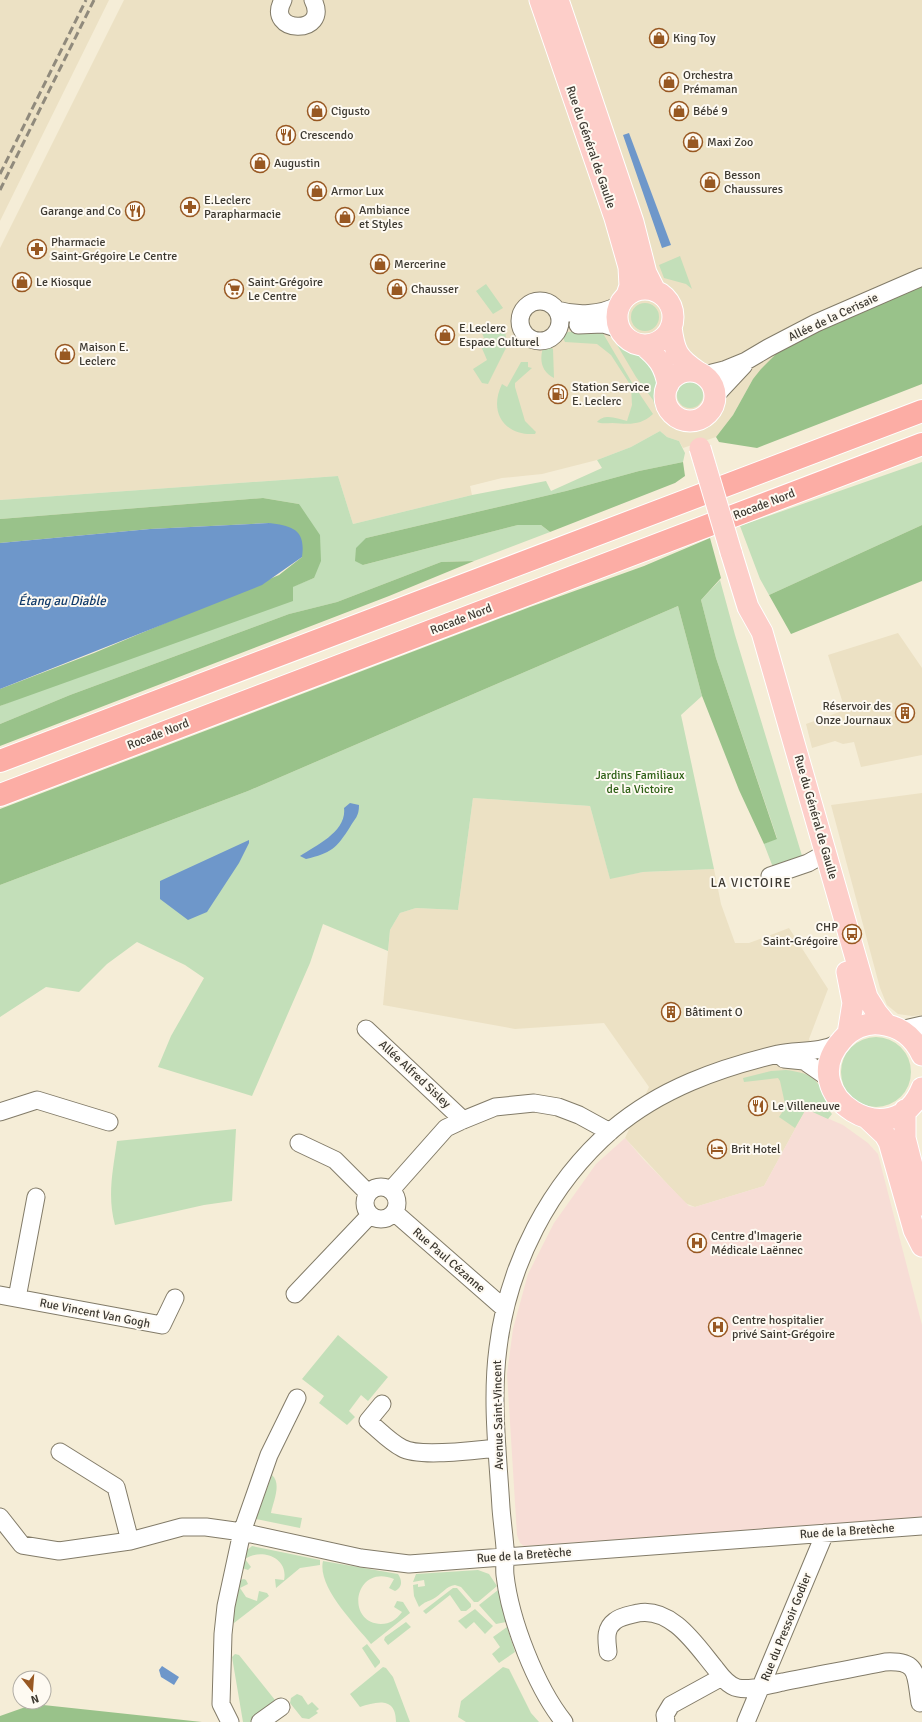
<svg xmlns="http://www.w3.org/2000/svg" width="922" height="1722" font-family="Signika,sans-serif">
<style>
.built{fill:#ece1c4}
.medical{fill:#f7ddd6}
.green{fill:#c3dfb9}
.forest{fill:#99c28a}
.water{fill:#6e97ca}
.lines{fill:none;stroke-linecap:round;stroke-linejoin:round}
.minor-casing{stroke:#827b68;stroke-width:19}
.major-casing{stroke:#fff;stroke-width:23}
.highway-casing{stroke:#fff;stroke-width:24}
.minor{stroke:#fff;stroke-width:17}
.major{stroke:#fdcec9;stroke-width:21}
.highway{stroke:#fcada5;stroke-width:22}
.rail{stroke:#908a7c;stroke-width:3;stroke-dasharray:8 4;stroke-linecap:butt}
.major-bridge-casing{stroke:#fff;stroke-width:23;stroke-linecap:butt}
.major-bridge{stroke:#fdcec9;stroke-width:21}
.labels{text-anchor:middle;stroke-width:4;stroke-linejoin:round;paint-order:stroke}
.poi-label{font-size:12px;fill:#3d3931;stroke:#fefaf2;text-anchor:start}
.street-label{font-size:12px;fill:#3d3931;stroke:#fefaf2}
.park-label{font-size:12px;fill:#2e6016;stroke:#fefaf2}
.water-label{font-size:13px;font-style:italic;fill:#113b6a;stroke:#fefaf2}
.neighbourhood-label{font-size:13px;letter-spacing:1px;fill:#3d3931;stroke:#fefaf2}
</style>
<rect width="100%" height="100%" fill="#f5edd7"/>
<path class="built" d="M0,0H109L0,221Z
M124,0H922V285L780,350L753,379L733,415L716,437L683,448L679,441L667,437L660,431L631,447L597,460L542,474L502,478L470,486L472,495L353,524L338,476L0,500V248Z
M898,633L922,668V755L861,767L854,742L843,744L835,741L812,748L806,724L845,710L828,655Z
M922,793V1015L912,1016L898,1014L887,1005L880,988L831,805Z
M473,798L590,806L610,878L643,872L714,869L721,904L735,943H749L789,928L828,989L809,1039L834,1104L828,1119L806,1109L764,1186L695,1207L685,1203L625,1138L649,1087L604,1023L515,1029L383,1005L390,930L400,913L416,908L458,910Z"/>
<path class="medical" d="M806,1109L843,1125L868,1143L878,1154L922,1325V1518L524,1546L520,1543L517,1535L507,1374L513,1329L528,1274L554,1223L596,1164L625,1138L643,1159L689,1206L695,1207L764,1186Z"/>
<path class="green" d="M680,256L692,289L686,284L664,278L659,265Z
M486,284L503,308L493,314L476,291Z
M631 317a14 14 0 1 1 28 0a14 14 0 1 1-28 0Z
M505,326L506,341L508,344L488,384L482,383L473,369L487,360L481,346L486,343L482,333L488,328L494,333Z
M601,330L631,381L653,414C640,426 629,424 612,423C607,423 601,424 597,422C604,413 617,418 627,421L632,405L631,386L611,355L597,344L565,342L563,338L565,334L568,332Z
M610,333H613L626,347L643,353L662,381L656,409L653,400L636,377Z
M549,346L553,349L554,378C542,372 539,361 543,348Z
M521,362H528V367L532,368L515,383V387L525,421L536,432L535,434C505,436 488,413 502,384L507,387Z
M677 395a13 13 0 1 1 26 0a13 13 0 1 1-26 0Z
M660,431L667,437L679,441L685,453L683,462L639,471L566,491L366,538L363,565L518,525H541L550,532L474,561L441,562L337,602L289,614L70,695L0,724V706L314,578L299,504L263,498L0,519V500L338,476L353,524L472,495L546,481L551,491L602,468L597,460L631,447Z
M922,462V525L769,595L760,579L740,526Z
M720,580L735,635L803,859L774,870L764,844L777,838L716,658L701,600Z
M678,606L702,696L681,715L714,869L643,872L610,879L590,806L473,798L458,910L416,908L400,913L390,930L388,951L323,924L310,963L252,1096L158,1067L171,1036L204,978L185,965L137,942L107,964L79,992L46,987L0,1017V885L248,791Z
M841 1072a35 35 0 1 1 70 0a35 35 0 1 1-70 0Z
M786,1070C809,1073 818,1077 826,1099C828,1104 828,1110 832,1114L828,1119L806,1109L795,1128L779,1117L785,1108L781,1105L785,1104L780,1081L778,1078L744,1082L743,1078L771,1071Z
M236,1129L232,1201L204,1205L115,1225C107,1196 113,1170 117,1141Z
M338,1335L388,1377L368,1401L361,1395L349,1411L355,1417L347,1425L319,1403L324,1396L302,1379Z
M272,1475C282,1484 273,1502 271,1513L302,1518L300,1528L256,1519Z
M252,1546L320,1560V1565L300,1568L276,1588L275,1579L284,1580C289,1557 260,1548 245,1559L251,1567L248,1570L242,1568L246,1551Z
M323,1561L398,1574C402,1580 403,1587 395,1591L389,1588L394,1579C355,1563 344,1622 381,1624C390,1624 396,1620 402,1612L394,1607L397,1601L403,1602L410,1613L371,1644C355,1624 317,1587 323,1561Z
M478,1570L489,1574L497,1586L478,1602H474L461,1587L455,1585C446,1586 441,1595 433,1599C427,1602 426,1601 419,1607L414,1596L413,1585L418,1584V1587L425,1586L424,1580L413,1582L416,1574Z
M244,1579L246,1580L248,1584L240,1588L246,1597L257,1601L259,1591L267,1593L269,1596L234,1623L232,1618L240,1580Z
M453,1588H457L471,1604V1607L466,1611H461L450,1595L426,1614L423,1611Z
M498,1590L506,1622L496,1624L479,1605Z
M475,1609L493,1626L485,1634L474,1622L466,1629L458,1621Z
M406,1622L411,1627L388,1645L384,1640L385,1637Z
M507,1627L515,1652L499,1663L492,1654L500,1647L493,1637Z
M367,1644L380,1661V1663L375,1668L362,1648Z
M235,1654L239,1655L275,1700V1703L250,1722H243L232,1657Z
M383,1667L386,1668L393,1677L410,1722H396C396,1696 376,1702 360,1707L350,1694Z
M503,1667L509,1669L531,1713L539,1722H466L458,1717L461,1701Z
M297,1694L302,1696L308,1705L312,1702L319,1709L316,1711L318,1713L309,1719L302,1718L290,1703L291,1698Z"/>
<path class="forest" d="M922,285V384L757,448L719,442L716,437L733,415L753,379L761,369L780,350L797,340Z
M683,462L685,476L675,483L550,532L541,525H518L363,565L355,561L356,548L366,538L566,491L639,471Z
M263,498L299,504L320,535L321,561L314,578L293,587V601L0,706V689L94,653L279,575L302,557L269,523L150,529L0,543V519Z
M922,525V581L791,634L769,595Z
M710,538L721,578L701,600L716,658L777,839L764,844L739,790L702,696L678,606L248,791L0,885V809L530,607L644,566Z
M474,561L389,596L0,746V724L70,695L289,614L337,602L441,562Z
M34,1704L202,1722H0V1716Z"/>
<path class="water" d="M629,133L671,245L662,248L623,135Z
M269,523C292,526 306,529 302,557L262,585L0,689V543L150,529Z
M350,803L359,805C359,817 355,818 350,827C336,849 331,853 306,859L300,856C317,845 347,831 344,808Z
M249,840V843L239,863L207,912L188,920L160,899V881Z
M162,1666L179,1677L174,1685L161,1677L159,1670Z"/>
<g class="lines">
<defs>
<path id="minor" d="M283,0C264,34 331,36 313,0
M520 321a20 20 0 1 1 40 0a20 20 0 1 1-40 0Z
M557,310C577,316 601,315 619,305
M578,325L603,324L619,329
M704,375L724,370L746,361L768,348L816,323L922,277
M715,396L744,365
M770,876L808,863L817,858
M366,1029L463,1120
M900,1030L922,1025
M784,1059L804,1061L830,1079
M0,1112L37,1100L109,1122
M299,1143L335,1160L368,1193
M365 1203a16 16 0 1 1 32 0a16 16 0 1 1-32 0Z
M391,1190L446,1128L463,1120L495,1107L534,1103L558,1107L579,1115L610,1132
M394,1212L505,1309
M295,1294L370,1215
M0,1295L162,1325L175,1298
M17,1298L36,1197
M382,1404L368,1421C379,1430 390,1442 402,1448C419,1458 475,1450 497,1448
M60,1452L116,1487L130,1541
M0,1517L22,1545L59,1551L130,1541L182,1527H206L242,1532L361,1558L409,1564L922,1526
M608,1652C607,1641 604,1629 615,1621C621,1616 630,1615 638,1613C672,1607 696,1645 715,1668C721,1676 728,1686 738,1688C752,1691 770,1684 783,1682C817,1675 851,1669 885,1662C920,1660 915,1675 920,1703
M230,1722L221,1704L223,1634L226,1606L242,1532L269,1455L297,1398
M260,1722L281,1707
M564,1722C536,1687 510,1620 505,1575C504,1566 506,1557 505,1548C504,1535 502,1521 501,1508C498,1456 491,1401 498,1348C508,1265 549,1184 613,1129C660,1089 719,1068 778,1054C798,1050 820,1053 839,1043
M666,1722L665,1715L671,1705L722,1677
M746,1722L825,1533"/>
<path id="major" d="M540,0L615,218L629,267L630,286L627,295
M558,0L633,222L646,273L655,291
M617 317a28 28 0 1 1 56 0a28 28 0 1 1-56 0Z
M671,327C674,351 677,358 698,372
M643,345C658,357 665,366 668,385
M665 396a25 25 0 1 1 50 0a25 25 0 1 1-50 0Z
M731,552L748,607L762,632L867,997L877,1013L887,1025
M847,972L853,1003L848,1034
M922,1055C914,1037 900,1026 880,1024C866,1022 851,1029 842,1040C792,1095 894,1159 922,1088
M905,1110V1138L922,1205
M867,1118L885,1135L889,1142L914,1230L922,1246"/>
<path id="highway" d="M0,761L922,411
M0,795L922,444"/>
</defs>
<use href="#minor" class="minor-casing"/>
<use href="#major" class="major-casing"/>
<use href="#highway" class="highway-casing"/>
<use href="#minor" class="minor"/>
<use href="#major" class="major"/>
<use href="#highway" class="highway"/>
<path class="rail" d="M0,174L86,0
M0,190L94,0"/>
<defs>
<path id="major-bridge" d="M700,448L731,552"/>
</defs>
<use href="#major-bridge" class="major-bridge-casing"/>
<use href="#major-bridge" class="major-bridge"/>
</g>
<defs>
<symbol id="shop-ring" viewBox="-11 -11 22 22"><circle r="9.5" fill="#fefaf2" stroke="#985822" stroke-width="1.5"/><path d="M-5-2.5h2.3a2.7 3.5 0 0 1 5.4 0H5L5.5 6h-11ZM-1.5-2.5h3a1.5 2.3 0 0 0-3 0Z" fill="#985822"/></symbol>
<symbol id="restaurant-ring" viewBox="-11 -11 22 22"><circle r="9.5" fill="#fefaf2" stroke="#985822" stroke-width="1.5"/><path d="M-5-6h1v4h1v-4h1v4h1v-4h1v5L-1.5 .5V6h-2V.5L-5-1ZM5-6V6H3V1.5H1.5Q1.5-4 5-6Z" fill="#985822"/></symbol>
<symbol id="pharmacy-ring" viewBox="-11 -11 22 22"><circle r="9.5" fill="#fefaf2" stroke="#985822" stroke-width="1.5"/><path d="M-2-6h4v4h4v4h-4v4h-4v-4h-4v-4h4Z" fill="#985822"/></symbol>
<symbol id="supermarket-ring" viewBox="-11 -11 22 22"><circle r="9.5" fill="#fefaf2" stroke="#985822" stroke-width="1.5"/><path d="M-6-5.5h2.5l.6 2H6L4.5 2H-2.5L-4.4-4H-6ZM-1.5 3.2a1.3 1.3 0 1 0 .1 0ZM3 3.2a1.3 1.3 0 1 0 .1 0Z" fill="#985822"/></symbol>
<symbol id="fuel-ring" viewBox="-11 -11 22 22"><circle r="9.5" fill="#fefaf2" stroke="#985822" stroke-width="1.5"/><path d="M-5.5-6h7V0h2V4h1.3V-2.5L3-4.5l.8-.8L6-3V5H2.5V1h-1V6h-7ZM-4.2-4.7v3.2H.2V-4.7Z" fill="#985822"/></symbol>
<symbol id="building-ring" viewBox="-11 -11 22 22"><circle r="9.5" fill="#fefaf2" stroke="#985822" stroke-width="1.5"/><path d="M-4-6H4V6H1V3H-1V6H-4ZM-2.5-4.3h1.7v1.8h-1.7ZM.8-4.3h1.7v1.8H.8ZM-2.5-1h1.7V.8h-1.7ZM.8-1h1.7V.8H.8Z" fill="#985822"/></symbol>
<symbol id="bus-ring" viewBox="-11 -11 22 22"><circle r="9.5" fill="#fefaf2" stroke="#985822" stroke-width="1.5"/><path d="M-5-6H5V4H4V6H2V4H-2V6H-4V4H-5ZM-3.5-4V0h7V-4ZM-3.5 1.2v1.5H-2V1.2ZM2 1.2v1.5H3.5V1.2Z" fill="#985822"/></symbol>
<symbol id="hotel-ring" viewBox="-11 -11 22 22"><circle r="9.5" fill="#fefaf2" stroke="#985822" stroke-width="1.5"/><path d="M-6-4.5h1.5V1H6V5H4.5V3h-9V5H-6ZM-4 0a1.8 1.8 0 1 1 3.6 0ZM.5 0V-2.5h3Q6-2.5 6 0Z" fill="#985822"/></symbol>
<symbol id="hospital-ring" viewBox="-11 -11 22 22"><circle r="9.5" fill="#fefaf2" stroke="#985822" stroke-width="1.5"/><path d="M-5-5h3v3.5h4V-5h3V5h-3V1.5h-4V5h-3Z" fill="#985822"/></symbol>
</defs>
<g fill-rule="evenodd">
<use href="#shop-ring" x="648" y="27" width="22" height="22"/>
<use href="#shop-ring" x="658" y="71" width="22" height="22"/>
<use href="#shop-ring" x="306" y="100" width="22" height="22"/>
<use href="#shop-ring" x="668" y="100" width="22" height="22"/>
<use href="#restaurant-ring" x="275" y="124" width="22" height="22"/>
<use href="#shop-ring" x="682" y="131" width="22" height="22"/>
<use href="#shop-ring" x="249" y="152" width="22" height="22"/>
<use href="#shop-ring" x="699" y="171" width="22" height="22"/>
<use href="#shop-ring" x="306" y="180" width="22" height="22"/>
<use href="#pharmacy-ring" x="179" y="196" width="22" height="22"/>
<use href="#restaurant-ring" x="124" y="200" width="22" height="22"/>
<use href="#shop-ring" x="334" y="206" width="22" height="22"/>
<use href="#pharmacy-ring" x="26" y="238" width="22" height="22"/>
<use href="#shop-ring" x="369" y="253" width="22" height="22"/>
<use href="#shop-ring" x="11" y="271" width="22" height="22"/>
<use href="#supermarket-ring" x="223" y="278" width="22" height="22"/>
<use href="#shop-ring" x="386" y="278" width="22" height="22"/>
<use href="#shop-ring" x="434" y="324" width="22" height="22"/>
<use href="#shop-ring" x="54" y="343" width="22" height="22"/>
<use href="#fuel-ring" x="547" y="383" width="22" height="22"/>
<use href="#building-ring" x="894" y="702" width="22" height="22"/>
<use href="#bus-ring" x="841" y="923" width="22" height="22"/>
<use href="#building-ring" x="660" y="1001" width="22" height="22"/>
<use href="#restaurant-ring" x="747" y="1095" width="22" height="22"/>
<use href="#hotel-ring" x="706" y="1138" width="22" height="22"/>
<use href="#hospital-ring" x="686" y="1232" width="22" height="22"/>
<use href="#hospital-ring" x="707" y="1316" width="22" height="22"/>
</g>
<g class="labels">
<g class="poi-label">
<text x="673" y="42">King Toy</text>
<text x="683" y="79">Orchestra<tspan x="683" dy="14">Prémaman</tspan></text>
<text x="331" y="115">Cigusto</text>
<text x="693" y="115">Bébé 9</text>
<text x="300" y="139">Crescendo</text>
<text x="707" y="146">Maxi Zoo</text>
<text x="274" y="167">Augustin</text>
<text x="724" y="179">Besson<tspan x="724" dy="14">Chaussures</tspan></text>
<text x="331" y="195">Armor Lux</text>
<text x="204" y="204">E.Leclerc<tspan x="204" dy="14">Parapharmacie</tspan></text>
<text x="359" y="214">Ambiance<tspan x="359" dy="14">et Styles</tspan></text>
<text x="121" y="215" text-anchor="end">Garange and Co</text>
<text x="51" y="246">Pharmacie<tspan x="51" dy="14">Saint-Grégoire Le Centre</tspan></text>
<text x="394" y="268">Mercerine</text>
<text x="36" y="286">Le Kiosque</text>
<text x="248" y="286">Saint-Grégoire<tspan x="248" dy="14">Le Centre</tspan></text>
<text x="411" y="293">Chausser</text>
<text x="459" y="332">E.Leclerc<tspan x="459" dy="14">Espace Culturel</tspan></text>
<text x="79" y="351">Maison E.<tspan x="79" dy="14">Leclerc</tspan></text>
<text x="572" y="391">Station Service<tspan x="572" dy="14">E. Leclerc</tspan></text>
<text x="891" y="710" text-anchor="end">Réservoir des<tspan x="891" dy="14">Onze Journaux</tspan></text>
<text x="838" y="931" text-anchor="end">CHP<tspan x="838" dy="14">Saint-Grégoire</tspan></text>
<text x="685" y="1016">Bâtiment O</text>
<text x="772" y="1110">Le Villeneuve</text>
<text x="731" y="1153">Brit Hotel</text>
<text x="711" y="1240">Centre d'Imagerie<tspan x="711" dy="14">Médicale Laënnec</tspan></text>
<text x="732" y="1324">Centre hospitalier<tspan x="732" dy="14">privé Saint-Grégoire</tspan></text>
</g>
<g class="street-label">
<text transform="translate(591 147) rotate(71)" y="4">Rue du Général de Gaulle</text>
<text transform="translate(833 317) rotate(-25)" y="4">Allée de la Cerisaie</text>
<text transform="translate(764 504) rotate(-21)" y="4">Rocade Nord</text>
<text transform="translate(461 619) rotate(-21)" y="4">Rocade Nord</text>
<text transform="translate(158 734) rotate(-21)" y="4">Rocade Nord</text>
<text transform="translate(816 817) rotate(74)" y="4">Rue du Général de Gaulle</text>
<text transform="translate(415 1074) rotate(43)" y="4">Allée Alfred Sisley</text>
<text transform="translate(449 1260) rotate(41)" y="4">Rue Paul Cézanne</text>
<text transform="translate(95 1313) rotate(11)" y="4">Rue Vincent Van Gogh</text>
<text transform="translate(498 1415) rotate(-91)" y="4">Avenue Saint-Vincent</text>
<text transform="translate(847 1531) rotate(-4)" y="4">Rue de la Bretèche</text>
<text transform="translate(524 1555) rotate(-4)" y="4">Rue de la Bretèche</text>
<text transform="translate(786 1627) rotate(-68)" y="4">Rue du Pressoir Godier</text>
</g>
<g class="park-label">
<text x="640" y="779">Jardins Familiaux<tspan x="640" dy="14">de la Victoire</tspan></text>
</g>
<g class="water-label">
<text x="62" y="605">Étang au Diable</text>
</g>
<g class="neighbourhood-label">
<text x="751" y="887">LA VICTOIRE</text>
</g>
</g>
<g transform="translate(32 1690) rotate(163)"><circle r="19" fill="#fefaf2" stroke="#b1ada5"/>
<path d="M0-3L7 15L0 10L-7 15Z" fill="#985822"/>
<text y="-6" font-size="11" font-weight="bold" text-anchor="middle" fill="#3d3931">N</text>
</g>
</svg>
